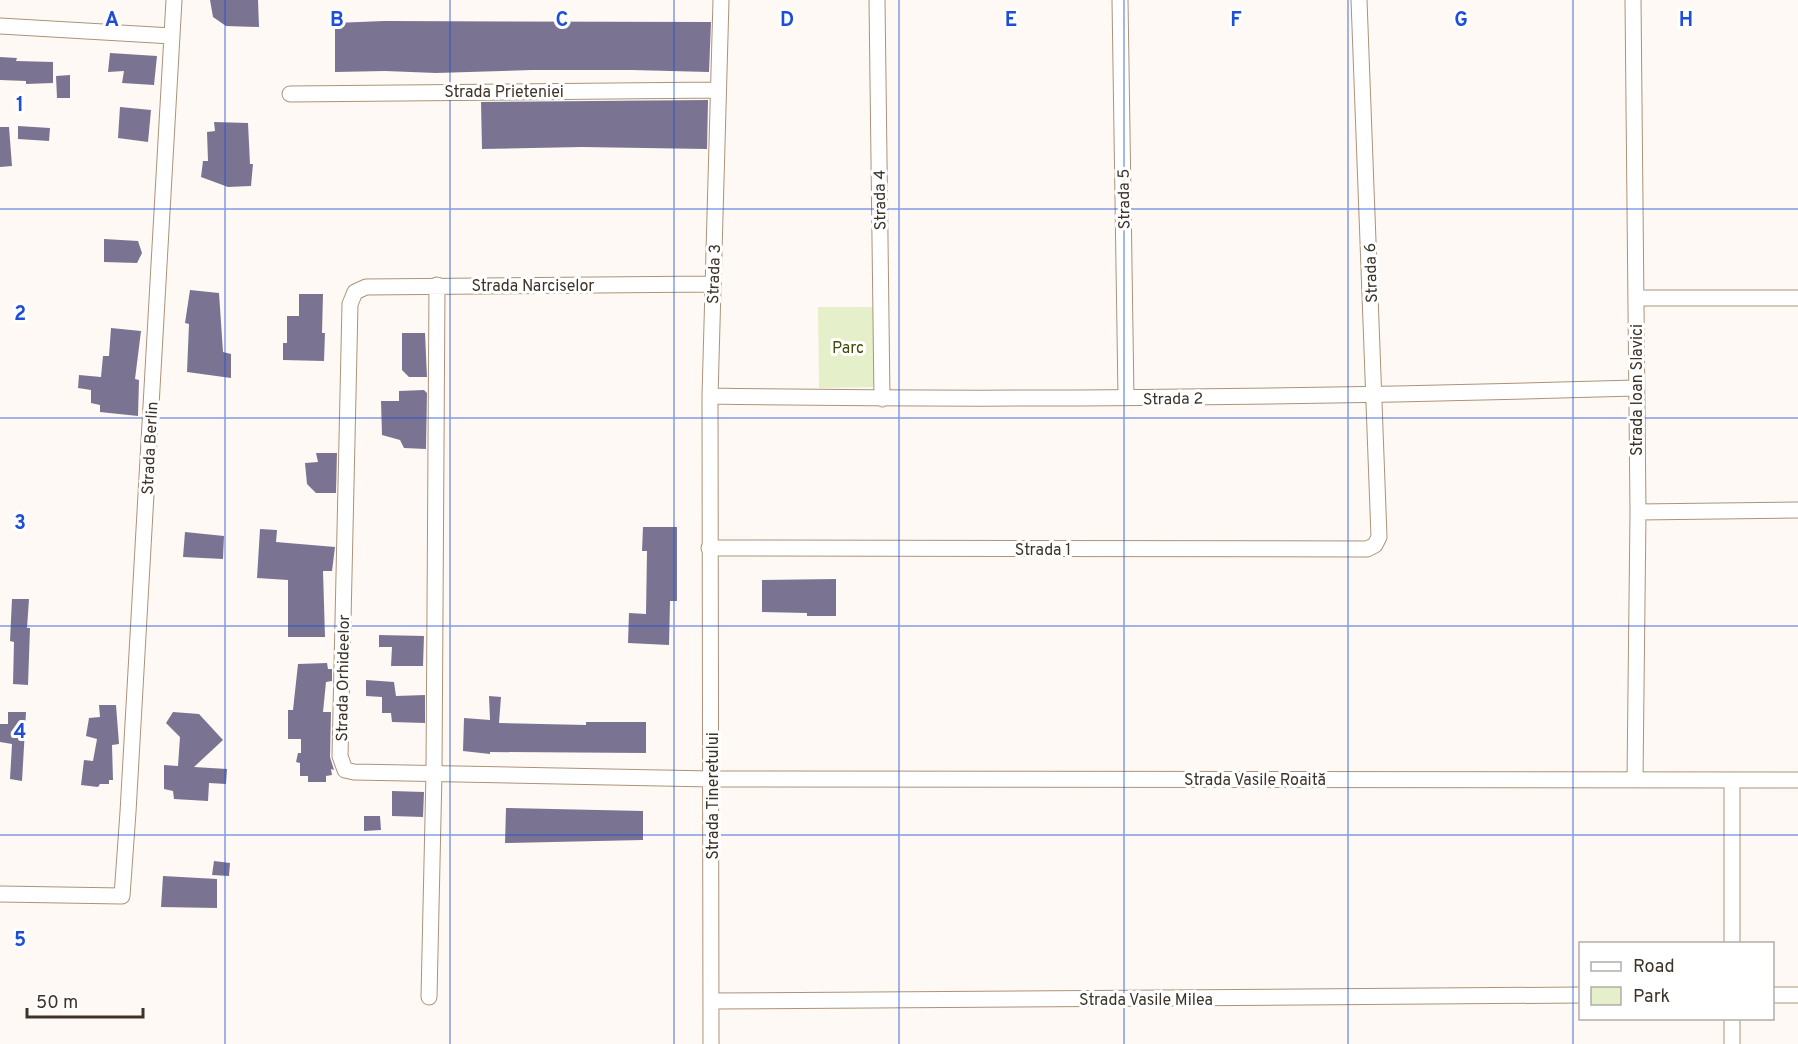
<svg xmlns="http://www.w3.org/2000/svg" width="1798" height="1044" font-family="Overpass,sans-serif">
<style>
.green{fill:#e5efc9}
.building{fill:#7a7492}
.lines{fill:none;stroke-linecap:round;stroke-linejoin:round}
.minor-casing{stroke:#ab9379;stroke-width:17}
.minor{stroke:#fff;stroke-width:15}
.grid{fill:none;stroke:#1d4ed8;stroke-width:1.5;stroke-opacity:0.55}
.labels{text-anchor:middle;stroke-width:6;stroke-linejoin:round;paint-order:stroke}
.street-label{font-size:16px;fill:#3d3329;stroke:#fff}
.park-label{font-size:16px;fill:#3f4b04;stroke:#fff}
.grid-label{font-size:20px;text-anchor:middle;font-weight:bold;fill:#1d4ed8;stroke:#fff;stroke-width:6;stroke-linejoin:round;paint-order:stroke}
</style>
<rect width="100%" height="100%" fill="#fef9f4"/>
<path class="green" d="M818,307H878L879,387L819,388Z"/>
<path class="building" d="M210,0H258L259,27L226,26L213,17Z
M384,21L711,22L709,72L632,70H532L436,73L385,71L335,72V23Z
M110,53L157,56L154,85L122,83L124,71L108,72Z
M0,57L17,58L16,61L53,62V83L26,84V81L0,80Z
M70,75V98H57L56,76Z
M708,100L707,149L582,147L482,149L481,102Z
M120,107L151,110L148,142L118,138Z
M214,122L248,123L250,164H253L251,186L228,187L201,177L203,161H208L207,132L215,131Z
M18,126L50,128L49,141L18,139Z
M0,127H9L12,166L0,167Z
M104,239L138,241L142,253L137,263L104,262Z
M190,290L219,293L223,352L231,354V378L187,372L189,324L185,323Z
M299,294H323L322,333H325L324,361L283,360V343H287V316H299Z
M111,328L141,331L135,379L139,380L138,416L100,412V405L91,403V390L78,388L79,375L101,377L103,356H109Z
M402,333H425L427,377H409L402,370Z
M424,390L427,393L426,449L404,448L400,440L382,435L381,401H399V391Z
M316,453H337L336,493H316L307,484L305,463L318,462Z
M643,527H677V601H670L669,645L628,643L629,613L646,614L647,551H642Z
M260,529L277,530L276,542L335,547L332,571H323L325,637H288V580L257,578Z
M185,532L224,536L223,559L183,557Z
M836,579V616H807V613L762,612V580Z
M12,599H29L27,628H30L28,685L13,684L14,642L10,641Z
M379,635L424,636L423,666H391L392,647H379Z
M327,663L328,669H332V681L326,682L323,712H331L330,757L334,770L331,769L332,775L326,776V782H308V776H300V763L296,762L298,753H301V739H288V710H293L298,664Z
M366,680L394,682L396,696L425,695V723L392,722L391,713H382V697L366,696Z
M489,696L501,697L499,723L586,725V722H646V753L490,752V754L463,751L464,718L490,720Z
M99,705H116L119,744L112,745L113,780H109V784H100L98,787L81,785L84,760L93,761L97,739L86,736L89,718L100,717Z
M8,712H26L22,781L10,779L12,744L0,742V724H8Z
M173,712L199,714L223,740L194,767L227,769L226,784L209,783L208,801L174,799L173,791L164,789V765L178,766L180,737L166,723Z
M392,791L424,792L423,817L392,816Z
M506,808L643,811V840L505,843Z
M364,816H380L381,830L364,831Z
M214,861L230,863L229,876L212,875Z
M163,876L217,879V908L161,907Z"/>
<g class="lines">
<defs>
<path id="minor" d="M877,0L882,399
M1120,0L1126,398
M1633,0L1638,512L1635,780
M0,26L172,36
M290,94L718,90
M713,284L366,287L355,292L350,304L340,756L345,770L354,772L712,779L1798,780
M1636,298H1798
M710,396C1018,401 1327,397 1635,388
M1638,512L1798,510
M709,548L1367,549L1375,545L1379,537L1359,0
M1732,780V944
M0,894L122,896L128,812L174,0
M1772,995H1798
M429,997L434,773L437,285
M712,1001L1580,995
M711,1044L710,396L721,0
M1732,1044V1018"/>
</defs>
<use href="#minor" class="minor-casing"/>
<use href="#minor" class="minor"/>
</g>
<path class="grid" d="M225,0V1044M450,0V1044M674,0V1044M899,0V1044M1124,0V1044M1348,0V1044M1573,0V1044M0,209H1798M0,418H1798M0,626H1798M0,835H1798"/>
<g class="labels">
<g class="street-label">
<text x="504" y="97">Strada Prieteniei</text>
<text transform="translate(1123 199) rotate(-91)" y="6">Strada 5</text>
<text transform="translate(879 200) rotate(-91)" y="6">Strada 4</text>
<text transform="translate(1370 273) rotate(-92)" y="6">Strada 6</text>
<text transform="translate(713 274) rotate(-88)" y="6">Strada 3</text>
<text x="533" y="291">Strada Narciselor</text>
<text transform="translate(1636 390) rotate(-90)" y="6">Strada Ioan Slavici</text>
<text transform="translate(1173 398) rotate(-1)" y="6">Strada 2</text>
<text transform="translate(149 448) rotate(-87)" y="6">Strada Berlin</text>
<text x="1043" y="555">Strada 1</text>
<text transform="translate(342 678) rotate(-89)" y="6">Strada Orhideelor</text>
<text x="1255" y="785">Strada Vasile Roaită</text>
<text transform="translate(712 796) rotate(-90)" y="6">Strada Tineretului</text>
<text x="1146" y="1005">Strada Vasile Milea</text>
</g>
<g class="park-label">
<text x="848" y="353">Parc</text>
</g>
</g>
<g class="grid-label">
<text x="112" y="26">A</text>
<text x="337" y="26">B</text>
<text x="562" y="26">C</text>
<text x="787" y="26">D</text>
<text x="1011" y="26">E</text>
<text x="1236" y="26">F</text>
<text x="1461" y="26">G</text>
<text x="1686" y="26">H</text>
<text x="20" y="111">1</text>
<text x="20" y="320">2</text>
<text x="20" y="529">3</text>
<text x="20" y="738">4</text>
<text x="20" y="946">5</text>
</g>
<rect x="1579" y="942" width="195" height="78" fill="#ffffff" stroke="#b1ada9" stroke-width="1.5"/>
<rect x="1591" y="962" width="30" height="9" fill="#ffffff" stroke="#b1ada9" stroke-width="1.5"/>
<text x="1633" y="972" font-size="18" fill="#3d3329">Road</text>
<rect x="1591" y="987" width="30" height="18" fill="#e5efc9" stroke="#b1ada9" stroke-width="1.5"/>
<text x="1633" y="1002" font-size="18" fill="#3d3329">Park</text>
<path d="M27 1008v9h116v-9" fill="none" stroke="#3d3329" stroke-width="3"/>
<text x="36" y="1008" font-size="18" fill="#3d3329" stroke="#ffffff" stroke-width="4.5" paint-order="stroke">50 m</text>
</svg>
